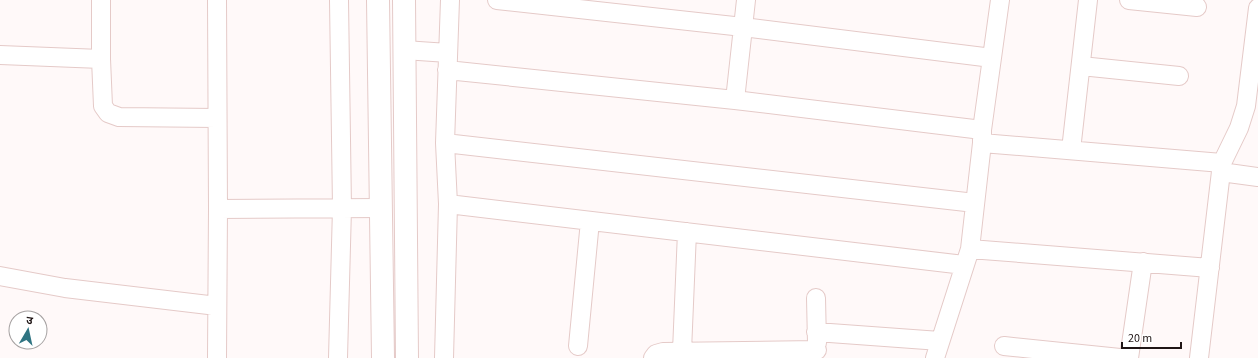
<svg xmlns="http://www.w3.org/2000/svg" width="1258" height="358" font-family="'Source Sans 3','Noto Sans Devanagari',sans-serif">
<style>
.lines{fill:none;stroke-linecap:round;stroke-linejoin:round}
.minor-casing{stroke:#e5cac8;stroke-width:20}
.tertiary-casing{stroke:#e5cac8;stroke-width:24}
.minor{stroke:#fff;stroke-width:18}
.tertiary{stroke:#fff;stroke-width:22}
</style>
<rect width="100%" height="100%" fill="#fff9f9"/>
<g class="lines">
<defs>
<path id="minor" d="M101,0V59L103,106L108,113L119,117L217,118
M217,0L218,209L217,358
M497,0L743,27L992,58
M1129,0L1197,7
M404,50L448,53
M0,55L101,59
M1081,66L1179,76
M447,70L735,100L982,130
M735,100L746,0
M445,143L975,203
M982,143L1222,163
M1071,150L1088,0
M1221,172L1258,177
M448,204L964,265
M218,209L381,208
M970,249L1210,268
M0,276L65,288L217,306
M816,298L817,343
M816,332L940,341
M578,346L590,221
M1004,346L1120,358
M682,351L687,232
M338,358L342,208L339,0
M444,358L448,204L445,143L450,0
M653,358L656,354L663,352L817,350
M935,358L970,249L982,143V130L1000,0
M1129,358L1143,262
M1199,358L1222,163L1239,128L1246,106L1258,8"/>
<path id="tertiary" d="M378,0L383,358
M404,0L407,358"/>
</defs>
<use href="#minor" class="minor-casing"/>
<use href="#tertiary" class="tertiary-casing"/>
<use href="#minor" class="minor"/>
<use href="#tertiary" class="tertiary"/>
</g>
<g transform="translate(28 330) rotate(9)"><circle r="19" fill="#ffffff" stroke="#a5a1a1"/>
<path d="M0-3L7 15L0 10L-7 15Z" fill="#2f7482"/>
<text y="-6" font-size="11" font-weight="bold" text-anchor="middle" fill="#1f1515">उ</text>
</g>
<path d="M1122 342v6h59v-6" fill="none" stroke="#1f1515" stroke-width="2"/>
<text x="1128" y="342" font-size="12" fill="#1f1515" stroke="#ffffff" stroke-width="3" paint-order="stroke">20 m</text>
</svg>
